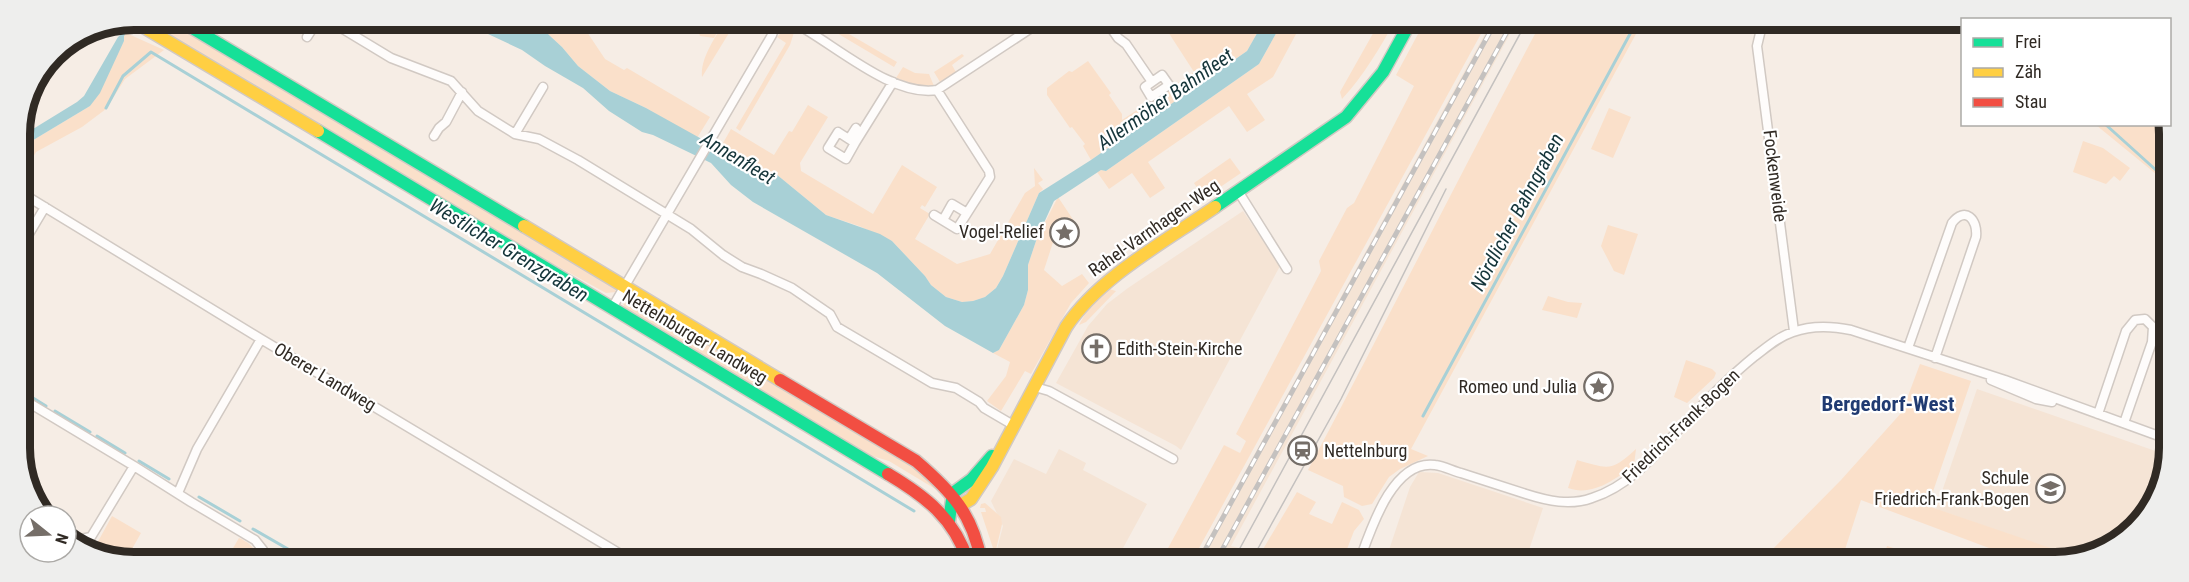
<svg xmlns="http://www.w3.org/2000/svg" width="2189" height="582" font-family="'Roboto Condensed',sans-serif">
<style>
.built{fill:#f5e4d5}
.green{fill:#fae0ca}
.water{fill:#a8d0d6}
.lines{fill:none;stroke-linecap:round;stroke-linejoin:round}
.stream{stroke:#a8d0d6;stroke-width:3}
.street-casing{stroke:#d1c9c3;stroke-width:11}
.fast-casing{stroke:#d1c9c3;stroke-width:15}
.slow-casing{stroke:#d1c9c3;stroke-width:15}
.jam-casing{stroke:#d1c9c3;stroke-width:15}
.street{stroke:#fefcfb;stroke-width:8}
.fast{stroke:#16e098;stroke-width:12}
.slow{stroke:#ffcf43;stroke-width:12}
.jam{stroke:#f24e42;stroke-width:12}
.tram{stroke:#c4c1bf;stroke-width:1.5}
.rail-casing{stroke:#c4c1bf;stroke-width:5}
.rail{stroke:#fff;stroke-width:3;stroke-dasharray:9;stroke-linecap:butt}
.labels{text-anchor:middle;stroke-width:4.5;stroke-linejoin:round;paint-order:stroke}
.street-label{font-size:18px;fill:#302a24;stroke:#fff}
.poi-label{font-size:18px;fill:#302a24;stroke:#fff;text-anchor:end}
.water-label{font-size:20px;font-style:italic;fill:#15353a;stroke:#fff}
.quarter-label{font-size:21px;font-weight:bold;fill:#203b72;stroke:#fff}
.rim{fill:none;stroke:#302a24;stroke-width:8}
</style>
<rect width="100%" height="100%" fill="#f6ede5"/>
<path class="built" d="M1492,21H1517L1231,546L1260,553L1255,561H1196Z
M1243,211L1280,266L1181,450L1176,446L1056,383L1088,326L1107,304L1128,288Z
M1977,389L2167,455V470L2130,534L2070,559L2071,556L1936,509Z
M1059,449L1086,463L1083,470L1147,504L1116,561H994L1003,526L991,501L1014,459L1046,474Z
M1419,472L1438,473L1543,508L1525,562H1385L1410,487Z
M1687,549L1724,562H1683Z"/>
<path class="green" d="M141,20H172L423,169L614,286L616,292L606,293L548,261L520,249Z
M536,20H579L605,59L624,70L627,68L710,117L697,138L646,108L610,91L578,66L562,47L549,35Z
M710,20H724L714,38L700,36L698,31Z
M726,20H737L702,77C700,58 716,36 726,20Z
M815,20H825L897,62L894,67Z
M1161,21H1264L1247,51L1091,160L1083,146L1085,144L1072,127L1070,128L1047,95V88L1069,71L1072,72L1088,61L1111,93L1109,95L1122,114V120L1194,72Z
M1283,21H1303L1273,77L1247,94L1265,120L1247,132L1229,106L1148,162L1165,188L1150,198L1132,173L1109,189L1097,172L1101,170L1106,171L1259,64Z
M1380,21H1395C1379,49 1364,75 1342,99L1340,92Z
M1425,21H1488L1192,561H1161L1224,445L1240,453L1246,441L1236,434L1321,271L1319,261L1347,208L1354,203L1414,86L1396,75Z
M1542,21H1643L1411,449L1428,456L1400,469L1389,477L1372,504L1362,506L1344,497L1343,486L1308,470C1387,321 1462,170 1542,21Z
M789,28L795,29L790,45L740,131L736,128L786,43L777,37L785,29Z
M124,32L164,50L125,79L106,109L82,127L36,152L20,181V148L90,106L124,41Z
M962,54L964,56L952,65L957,74L940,82L934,72Z
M903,67L915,73L929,74L934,86L920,87L896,78Z
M808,105L828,117L800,163L801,171L873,214L902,165L937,187L925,207L922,205L920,208L930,214L915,239L957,264L990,254L1025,193L1035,186L1034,168L1043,180L1038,183L1043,189L1039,193L1003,276L996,288L985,297L973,301L962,302L946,297L931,285L925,276L892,241L859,226L826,215L776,174L752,167L719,150L731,129L774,155L789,131L792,132Z
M1609,108L1631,117L1613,158L1591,149Z
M2096,125H2167V183Z
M2083,141L2103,148L2130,168L2120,181L2114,176L2106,184L2073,172Z
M1230,158L1241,173L1204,198L1194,183Z
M1058,197L1074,221L1056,233L1044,270L1062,286L1082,274L1089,283L1071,303L1031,374L1025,371L1001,411L987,401L1006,376L1010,362L993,353L999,350L1024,305L1028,290V265L1037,238Z
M1608,225L1638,234L1624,275L1614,271L1601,246Z
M1109,289L1116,291L1086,322L1079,325C1087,310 1095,298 1109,289Z
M630,295L911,465L932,481L937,490L889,461L865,454L627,312L623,304Z
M1548,296L1568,302L1582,303L1577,318L1542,310Z
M1686,360L1712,369L1716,373L1714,378L1687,403L1674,397Z
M1920,364L1971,381L1928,506L2071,555L2070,559L2062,562H1984L1989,548L1861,500L1841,562H1760L1841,480L1902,412Z
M1636,449L1634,465C1616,479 1592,497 1568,488L1577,460C1609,469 1611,472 1636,449Z
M1297,492L1316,502L1309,514L1332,524L1342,502L1359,510L1364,519L1354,531L1342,562L1256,561Z
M985,503L1001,517L1002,524L995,554L981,512H986L985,508H980L981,504Z
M112,516L141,533L128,556L108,553L95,547Z
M239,538C250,543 256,548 257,560H226Z
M1887,546L1939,562H1882Z"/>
<path class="water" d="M467,20H505L519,28L525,25L522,20H536L549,35L562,47L578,66L610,91L646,108L752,167L776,174L826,215L880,234L892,241L925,276L931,285L946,297L962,302L973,301L985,297L996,288L1003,276L1039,193L1091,160L1247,51L1264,21H1283L1259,64L1106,171L1101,170L1054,201L1037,238L1028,265V290L1024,305L999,350L993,353L945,326L877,273L753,202L731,185L711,163L653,135L642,132L609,111L583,88L545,66L522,50L488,34L484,27Z
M124,32V41L100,93L90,106L20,148V137L77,102L84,96L118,37Z"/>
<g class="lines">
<path class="stream" d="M123,35L130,22
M106,108L123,76L151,52L914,511
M2105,124L2167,180
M25,393L46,406
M55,411L90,432
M1423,416L1637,21
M97,436L125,453
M139,461L169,479
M199,497L240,521
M253,529L307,560"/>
<defs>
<path id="street" d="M324,20L343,29L391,58L451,81L478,111L515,134L539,139L578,160L691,229L723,255L742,267L761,274L792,288L830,314L837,327L932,383L956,388L979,402L984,408L1013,425
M789,20C830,40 891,98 937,90L1042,21
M1106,21L1118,38L1126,44L1152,82L1145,87L1151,97L1169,85L1162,75L1152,82
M1763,21L1757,46L1794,331
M307,37L318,20
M515,134L543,87
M434,136L439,128L446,122L462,92
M849,139L856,128
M855,143L846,159L828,148L838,132L855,143L893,82
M1238,191L1287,269
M20,192L261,339L632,561
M934,215L957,229L990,177L989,171L937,90
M943,220L952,204L967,213
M20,249L45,207
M612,308L772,35L777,20
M1908,348L1952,223C1965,206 1978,219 1976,237L1935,358
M1991,380L2036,399L2052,402
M1035,387L1049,391L1173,459
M21,398L134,466
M2098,414L2126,331L2135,320L2145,319L2153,327L2152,342L2124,423
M178,493L197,449L261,339
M66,530L81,539L91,537L134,466L191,502L255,540L263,550V560
M88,539L89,548
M1359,562C1370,532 1392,459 1435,465C1444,466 1453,471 1461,473C1483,480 1504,487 1526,494C1548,501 1570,506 1592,498C1630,486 1657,453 1683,425C1706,401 1729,377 1755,356C1767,347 1778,337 1793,332C1812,325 1832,326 1851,330L2005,380L2167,439"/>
<path id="fast" d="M179,20L524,226
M318,131L888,474
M1215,207L1346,117L1383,72L1411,21
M949,521L953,493L972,479L992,456"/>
<path id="slow" d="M132,20L318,131
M524,226L780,380
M961,505L971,499L992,467L1066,327C1099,277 1166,241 1215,207"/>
<path id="jam" d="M780,380L916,461C951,491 973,514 981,561
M888,474C925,496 954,518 968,561"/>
</defs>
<use href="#street" class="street-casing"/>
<use href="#fast" class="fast-casing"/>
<use href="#slow" class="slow-casing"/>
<use href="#jam" class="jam-casing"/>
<use href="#street" class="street"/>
<use href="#fast" class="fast"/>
<use href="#slow" class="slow"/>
<use href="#jam" class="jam"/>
<path class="tram" d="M1233,561L1527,21
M1251,561L1341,399L1446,189"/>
<defs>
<path id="rail" d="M1199,561L1496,21
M1216,561L1513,21"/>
</defs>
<use href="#rail" class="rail-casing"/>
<use href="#rail" class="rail"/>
</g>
<defs>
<symbol id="sight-ring" viewBox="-11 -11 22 22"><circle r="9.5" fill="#fff" stroke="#756e68" stroke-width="1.5"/><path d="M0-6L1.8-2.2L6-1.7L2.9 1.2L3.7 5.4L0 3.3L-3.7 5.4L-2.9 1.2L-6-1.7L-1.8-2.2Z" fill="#756e68"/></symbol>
<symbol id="church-ring" viewBox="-11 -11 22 22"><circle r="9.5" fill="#fff" stroke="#756e68" stroke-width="1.5"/><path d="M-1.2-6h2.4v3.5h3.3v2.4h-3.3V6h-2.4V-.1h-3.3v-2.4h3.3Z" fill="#756e68"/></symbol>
<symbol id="station-ring" viewBox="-11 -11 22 22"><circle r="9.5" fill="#fff" stroke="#756e68" stroke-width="1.5"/><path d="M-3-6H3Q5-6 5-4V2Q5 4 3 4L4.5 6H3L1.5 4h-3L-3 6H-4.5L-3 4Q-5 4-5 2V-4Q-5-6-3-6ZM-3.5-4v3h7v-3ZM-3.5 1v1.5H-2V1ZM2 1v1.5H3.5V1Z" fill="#756e68"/></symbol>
<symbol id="school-ring" viewBox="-11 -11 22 22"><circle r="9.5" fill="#fff" stroke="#756e68" stroke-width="1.5"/><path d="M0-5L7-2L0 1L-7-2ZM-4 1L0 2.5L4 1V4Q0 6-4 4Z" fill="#756e68"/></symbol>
</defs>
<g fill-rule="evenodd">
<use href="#sight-ring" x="1048" y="216" width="33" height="33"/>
<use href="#church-ring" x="1080" y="332" width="33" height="33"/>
<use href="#sight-ring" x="1582" y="370" width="33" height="33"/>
<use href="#station-ring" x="1286" y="434" width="33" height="33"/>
<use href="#school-ring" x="2034" y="472" width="33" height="33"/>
</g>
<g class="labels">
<g class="street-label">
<text transform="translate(1775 176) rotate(83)" y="6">Fockenweide</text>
<text transform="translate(1154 228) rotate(-35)" y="6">Rahel-Varnhagen-Weg</text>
<text transform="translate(695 337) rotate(31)" y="6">Nettelnburger Landweg</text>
<text transform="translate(325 377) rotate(31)" y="6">Oberer Landweg</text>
<text transform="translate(1681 426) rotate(-44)" y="6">Friedrich-Frank-Bogen</text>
</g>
<g class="poi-label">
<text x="1044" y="238">Vogel-Relief</text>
<text x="1117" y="355" text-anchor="start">Edith-Stein-Kirche</text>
<text x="1577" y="393">Romeo und Julia</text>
<text x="1324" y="457" text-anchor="start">Nettelnburg</text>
<text x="2029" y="484">Schule<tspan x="2029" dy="21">Friedrich-Frank-Bogen</tspan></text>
</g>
<g class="water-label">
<text transform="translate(1165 99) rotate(-35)" y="7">Allermöher Bahnfleet</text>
<text transform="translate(738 158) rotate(31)" y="7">Annenfleet</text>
<text transform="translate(1517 212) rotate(-62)" y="7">Nördlicher Bahngraben</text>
<text transform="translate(509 250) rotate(31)" y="7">Westlicher Grenzgraben</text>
</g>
<g class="quarter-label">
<text x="1888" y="411">Bergedorf-West</text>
</g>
</g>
<path d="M0 0H2189V582H0ZM134 30H2055A104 104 0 0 1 2159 134V448A104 104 0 0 1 2055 552H134A104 104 0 0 1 30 448V134A104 104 0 0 1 134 30Z" fill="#eeeeed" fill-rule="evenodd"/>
<path class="rim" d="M134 30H2055A104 104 0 0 1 2159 134V448A104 104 0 0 1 2055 552H134A104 104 0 0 1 30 448V134A104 104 0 0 1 134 30Z"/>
<rect x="1961" y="18" width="210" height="108" fill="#ffffff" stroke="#acaaa7" stroke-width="1.5"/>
<rect x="1973" y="38" width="30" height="9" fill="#16e098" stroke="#acaaa7" stroke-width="1.5"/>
<text x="2015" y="48" font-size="18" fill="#302a24">Frei</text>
<rect x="1973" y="68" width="30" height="9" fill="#ffcf43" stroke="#acaaa7" stroke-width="1.5"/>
<text x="2015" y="78" font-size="18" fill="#302a24">Zäh</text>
<rect x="1973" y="98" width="30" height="9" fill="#f24e42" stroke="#acaaa7" stroke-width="1.5"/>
<text x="2015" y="108" font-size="18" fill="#302a24">Stau</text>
<g transform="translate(48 534) rotate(108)"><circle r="28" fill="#ffffff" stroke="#acaaa7" stroke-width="1.5"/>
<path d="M0-4.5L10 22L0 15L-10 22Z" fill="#756e68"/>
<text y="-9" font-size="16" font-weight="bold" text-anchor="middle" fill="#302a24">N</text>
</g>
</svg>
